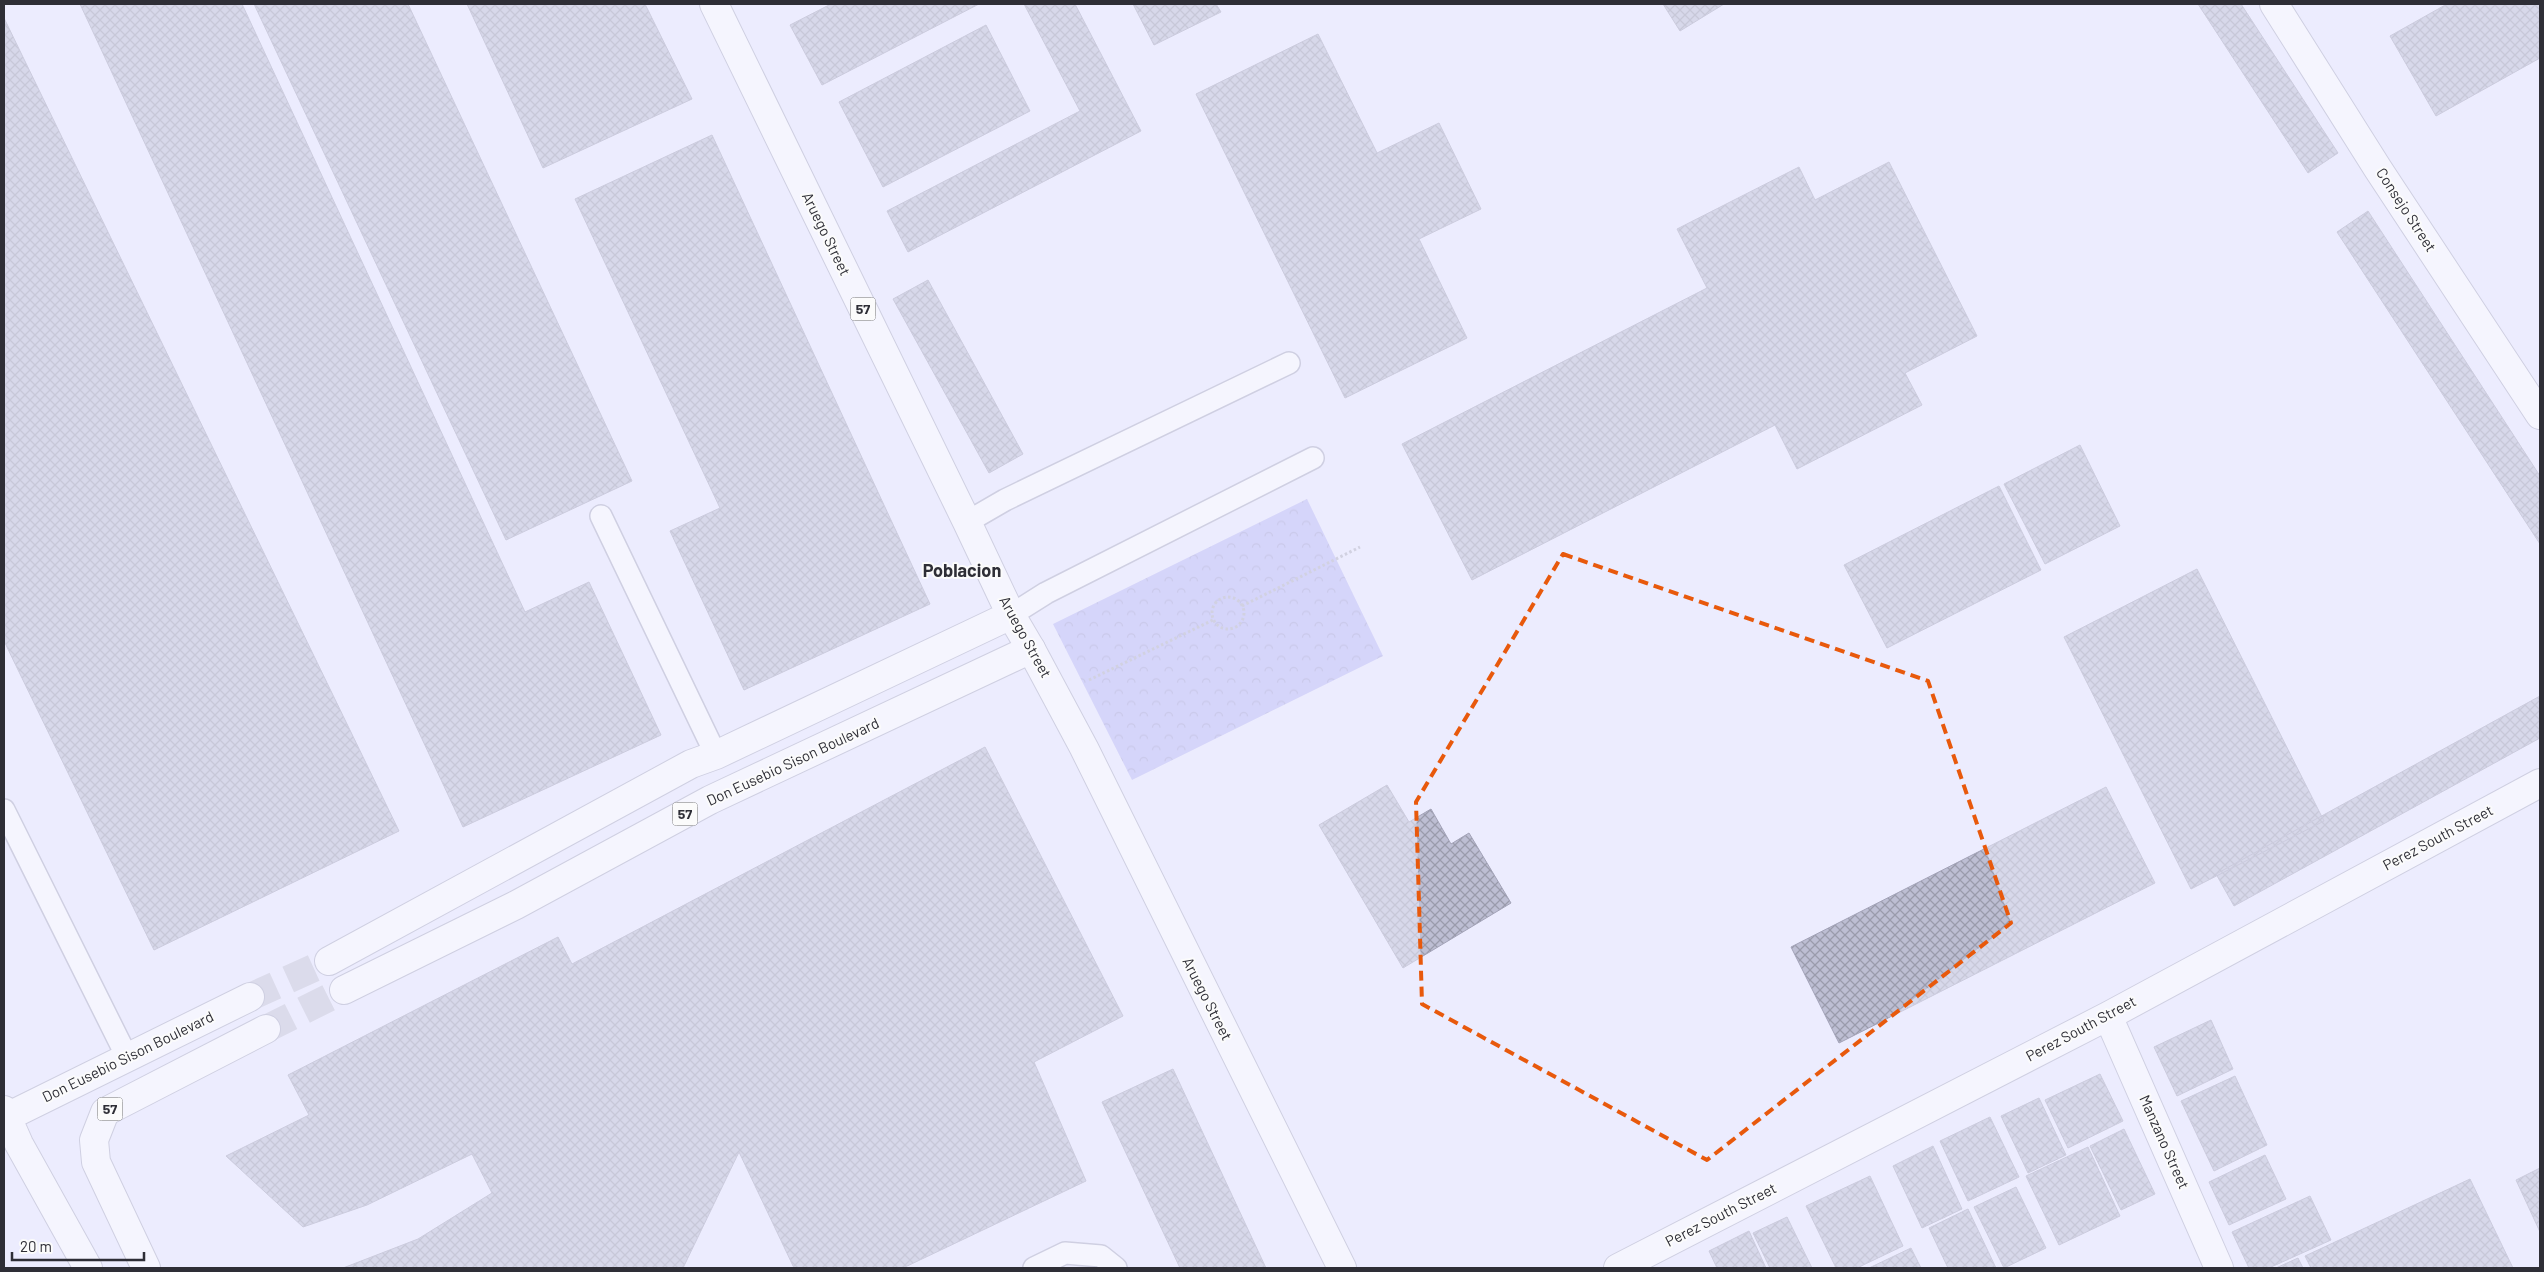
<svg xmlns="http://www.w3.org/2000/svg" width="2544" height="1272" font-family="Barlow,sans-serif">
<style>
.park{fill:url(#park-crowns)}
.building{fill:url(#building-cross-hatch);stroke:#a3a3b8}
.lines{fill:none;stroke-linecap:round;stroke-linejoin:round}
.primary-tunnel{stroke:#c6c6d6;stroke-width:28;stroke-dasharray:28 14;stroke-linecap:butt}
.lane-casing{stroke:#abacc1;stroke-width:24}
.street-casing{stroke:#abacc1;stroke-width:30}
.secondary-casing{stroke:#abacc1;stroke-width:30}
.primary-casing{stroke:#abacc1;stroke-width:30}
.path{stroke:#b0b0bf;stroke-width:3;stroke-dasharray:2.5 2.5;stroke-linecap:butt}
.lane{stroke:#fff;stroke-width:21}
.street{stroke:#fff;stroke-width:28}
.secondary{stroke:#fff;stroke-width:28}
.primary{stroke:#fff;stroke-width:28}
.marked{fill:none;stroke:#e8590c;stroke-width:4;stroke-dasharray:10 6;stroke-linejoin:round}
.labels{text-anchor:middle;stroke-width:4;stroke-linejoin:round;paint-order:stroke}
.shield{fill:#fbfbfb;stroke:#6c6c71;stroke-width:1}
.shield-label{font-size:14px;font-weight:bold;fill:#2e2e36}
.street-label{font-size:15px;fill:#2e2e36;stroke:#fbfbfb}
.quarter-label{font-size:18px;font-weight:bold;fill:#2e2e36;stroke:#fbfbfb}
</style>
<defs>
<pattern id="park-crowns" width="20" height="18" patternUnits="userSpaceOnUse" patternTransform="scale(1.25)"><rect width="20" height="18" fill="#b9b8f5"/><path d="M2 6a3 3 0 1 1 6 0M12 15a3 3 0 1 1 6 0" fill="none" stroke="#9f9ed3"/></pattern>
<pattern id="building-cross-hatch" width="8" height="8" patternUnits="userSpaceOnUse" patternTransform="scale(1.25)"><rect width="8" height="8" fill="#bdbed3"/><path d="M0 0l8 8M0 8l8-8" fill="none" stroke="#9a9bac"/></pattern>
</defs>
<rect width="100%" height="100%" fill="#ececfe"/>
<path class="park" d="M1307,499L1383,656L1132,780L1053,624Z"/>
<path class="building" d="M80,4H242L525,612L589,582L661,735L463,827Z
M254,4H408L632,481L506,540Z
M467,4H645L692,99L543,168Z
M831,4H979L822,85L790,25Z
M1024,4H1075L1141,131L908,252L887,211L1080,111Z
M1133,4H1216L1221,12L1154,45Z
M1663,4H1724L1680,31Z
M2198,4H2241L2338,153L2308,173Z
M2447,4H2540V58L2436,116L2390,36Z
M4,18L399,831L154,950L4,641Z
M986,25L1030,111L883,187L839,102Z
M1318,34L1377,153L1439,123L1481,209L1419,239L1467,338L1345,398L1196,94Z
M712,135L930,604L744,690L670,531L720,508L575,199Z
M1889,162L1977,336L1905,373L1922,405L1797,469L1775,425L1472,580L1402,444L1707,288L1677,229L1799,167L1815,200Z
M2368,211L2540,476V544L2337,232Z
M928,280L1023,454L989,473L893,299Z
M2080,445L2120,526L2045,564L2004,484Z
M1999,486L2041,570L1887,648L1844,565Z
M2197,569L2324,821L2191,889L2064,637Z
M2540,696V738L2234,906L2216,874Z
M985,747L1123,1016L1034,1062L1086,1181L903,1268H794L739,1152L683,1268H343L418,1239L492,1193L472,1154L367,1205L303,1227L226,1156L309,1115L288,1075L558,937L572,964Z
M1387,785L1409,822L1431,809L1451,844L1469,833L1511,903L1403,968L1319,825Z
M2106,787L2155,883L1839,1043L1791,947Z
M2211,1020L2233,1069L2177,1096L2154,1047Z
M1173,1069L1266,1268H1180L1102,1102Z
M2100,1074L2123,1121L2068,1148L2045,1100Z
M2235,1076L2267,1145L2214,1171L2181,1101Z
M2039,1098L2066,1155L2028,1173L2001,1116Z
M1990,1117L2019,1177L1968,1201L1940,1141Z
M2124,1129L2155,1194L2121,1210L2090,1146Z
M1933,1146L1962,1209L1922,1228L1893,1166Z
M2088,1147L2120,1216L2059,1245L2026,1176Z
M2265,1155L2286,1199L2229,1225L2209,1182Z
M2540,1168V1232L2516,1180Z
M1870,1176L1903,1246L1857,1268H1836L1806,1206Z
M2470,1179L2513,1268H2311L2305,1256Z
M2016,1187L2046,1248L2004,1268L1974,1207Z
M2310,1196L2331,1240L2269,1268H2249L2232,1232Z
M1968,1209L1996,1268H1948L1929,1228Z
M1787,1217L1812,1268H1770L1753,1233Z
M1749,1231L1766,1268H1717L1709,1251Z
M1911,1248L1921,1268H1869Z
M2298,1258L2303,1268H2276Z"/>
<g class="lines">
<path class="primary-tunnel" d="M250,997L329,961
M266,1029L344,990"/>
<defs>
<path id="lane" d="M601,516L716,755
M967,522L1005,500L1289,363
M1011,615L1046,593L1313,458
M4,810L127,1057
M1034,1268L1065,1253L1101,1256L1116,1268"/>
<path id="street" d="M2108,1016L2219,1268
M1618,1268L2108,1016L2540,783"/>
<path id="secondary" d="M2274,4L2378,169L2540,415
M1031,649L1084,748L1342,1268"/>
<path id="primary" d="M329,961L691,764L716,755L1011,615
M344,990L516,905L710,800L1031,649L1011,615L967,522L714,4
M4,1110L19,1144L88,1268
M7,1117L250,997
M146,1268L96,1162L94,1140L105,1112L266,1029"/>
</defs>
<use href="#lane" class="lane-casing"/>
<use href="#street" class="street-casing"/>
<use href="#secondary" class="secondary-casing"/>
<use href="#primary" class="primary-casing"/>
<path class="path" d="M1212 613a16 16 0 1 1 32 0a16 16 0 1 1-32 0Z
M1242,606L1360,547
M1089,680L1213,620"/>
<use href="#lane" class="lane"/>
<use href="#street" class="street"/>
<use href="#secondary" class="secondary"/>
<use href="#primary" class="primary"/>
</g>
<path d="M0 0H2544V1272H0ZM1563,554L1928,681L2011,923L1707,1160L1422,1004L1416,802Z" fill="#ececfe" fill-opacity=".55" fill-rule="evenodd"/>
<path class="marked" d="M1563,554L1928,681L2011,923L1707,1160L1422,1004L1416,802Z"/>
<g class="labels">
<g class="shield">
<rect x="850.5" y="297.5" width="25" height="23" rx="4"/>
<rect x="672.5" y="802.5" width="25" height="23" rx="4"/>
<rect x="97.5" y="1097.5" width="25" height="23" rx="4"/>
</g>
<g class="shield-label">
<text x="863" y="314">57</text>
<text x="685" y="819">57</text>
<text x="110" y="1114">57</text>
</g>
<g class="street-label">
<text transform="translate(2406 210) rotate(57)" y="5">Consejo Street</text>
<text transform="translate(826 234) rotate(64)" y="5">Aruego Street</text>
<text transform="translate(1025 637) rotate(61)" y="5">Aruego Street</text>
<text transform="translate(793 762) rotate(-25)" y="5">Don Eusebio Sison Boulevard</text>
<text transform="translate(2438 838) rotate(-28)" y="5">Perez South Street</text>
<text transform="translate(1207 999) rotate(63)" y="5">Aruego Street</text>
<text transform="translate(2081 1029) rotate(-28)" y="5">Perez South Street</text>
<text transform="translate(128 1057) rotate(-26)" y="5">Don Eusebio Sison Boulevard</text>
<text transform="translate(2164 1142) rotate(66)" y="5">Manzano Street</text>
<text transform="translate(1721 1215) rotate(-27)" y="5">Perez South Street</text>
</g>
<g class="quarter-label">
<text x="962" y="577">Poblacion</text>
</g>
</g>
<rect width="2544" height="1272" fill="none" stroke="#2e2e36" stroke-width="10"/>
<path d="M12 1252v8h132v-8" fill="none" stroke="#2e2e36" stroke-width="2.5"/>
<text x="20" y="1252" font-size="15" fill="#2e2e36" stroke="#fbfbfb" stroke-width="4" paint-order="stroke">20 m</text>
</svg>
